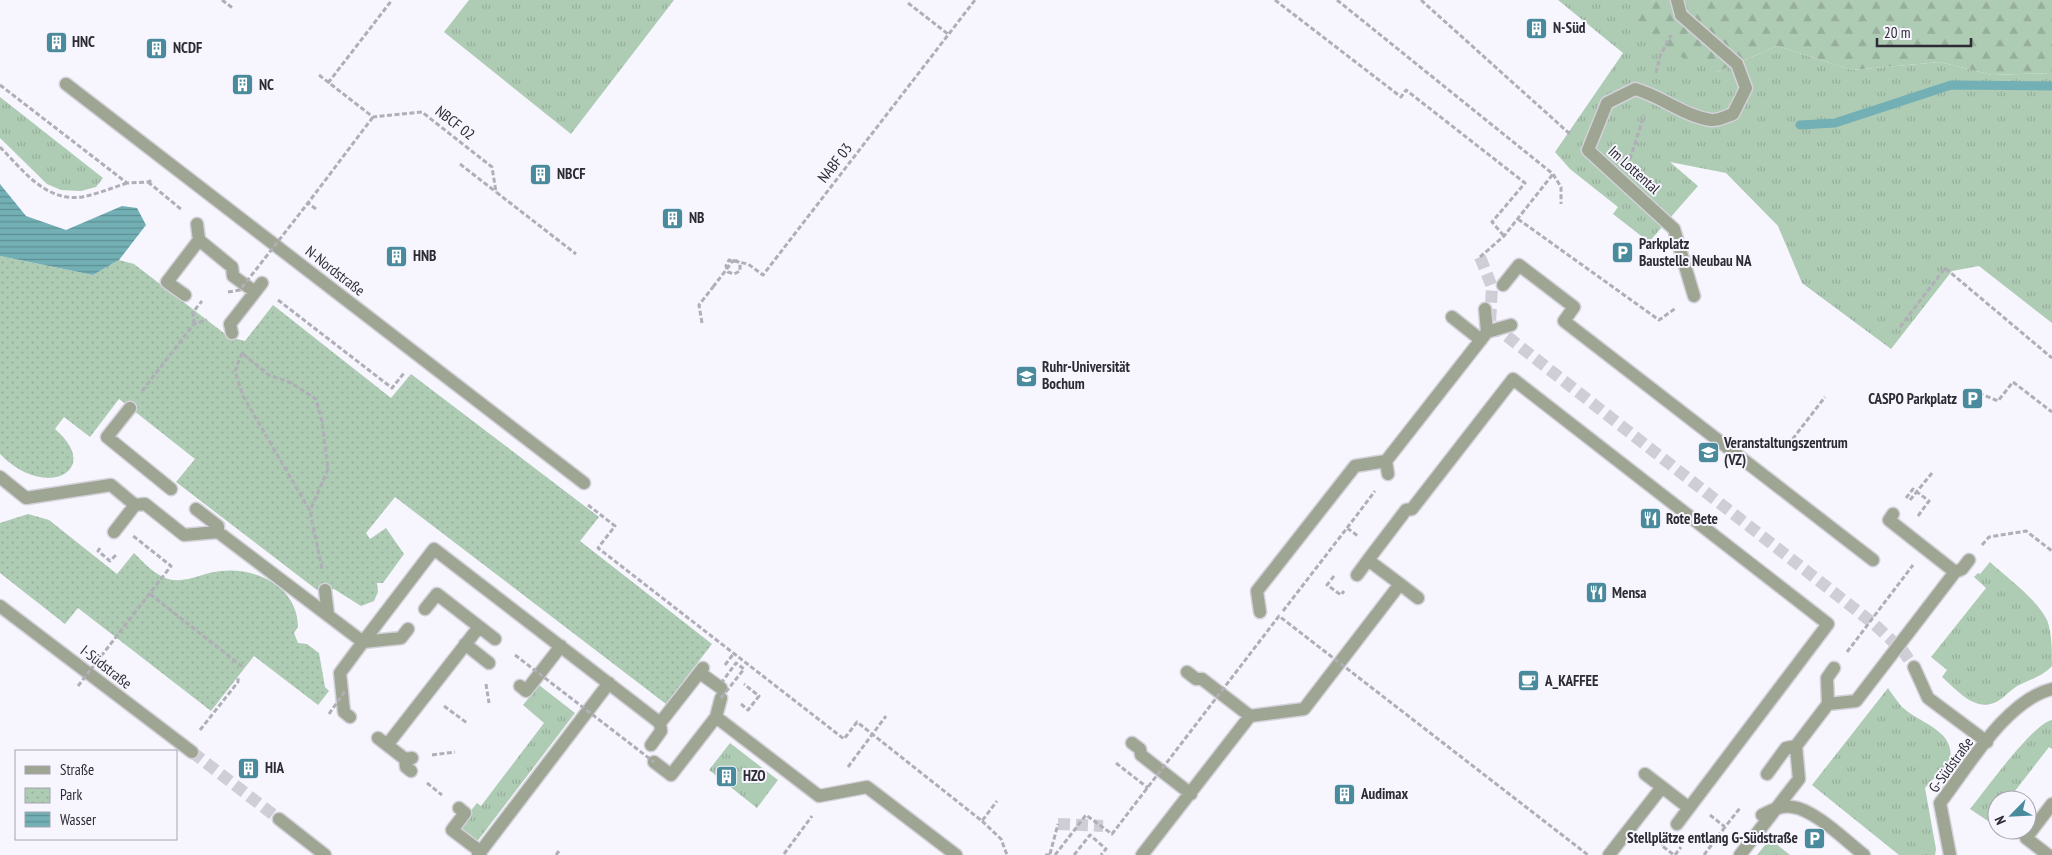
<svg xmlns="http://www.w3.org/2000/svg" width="2052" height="855" font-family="'PT Sans Narrow',sans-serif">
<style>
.grass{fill:url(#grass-tufts)}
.forest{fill:url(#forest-firs)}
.park{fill:url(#park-dots)}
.water{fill:url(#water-rules)}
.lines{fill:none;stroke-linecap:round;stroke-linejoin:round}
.stream{stroke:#72b0b5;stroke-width:9}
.minor-tunnel{stroke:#cfcdd6;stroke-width:12;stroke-dasharray:12 6;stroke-linecap:butt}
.service-casing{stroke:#d3d1da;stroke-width:15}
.pedestrian-casing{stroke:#d3d1da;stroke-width:15}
.minor-casing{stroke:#d3d1da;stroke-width:15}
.path{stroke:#b0aeb7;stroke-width:3;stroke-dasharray:5 2.5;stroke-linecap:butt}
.service{stroke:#9ea592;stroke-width:12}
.pedestrian{stroke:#9ea592;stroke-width:12}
.minor{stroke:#9ea592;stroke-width:12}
.path-bridge{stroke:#b0aeb7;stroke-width:3;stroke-dasharray:5 2.5;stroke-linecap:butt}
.labels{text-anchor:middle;stroke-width:4;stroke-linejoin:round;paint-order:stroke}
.poi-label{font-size:15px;font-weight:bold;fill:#2d2b34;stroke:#f7f5fe;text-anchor:start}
.street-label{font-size:15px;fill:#2d2b34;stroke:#f7f5fe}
</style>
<defs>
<pattern id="grass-tufts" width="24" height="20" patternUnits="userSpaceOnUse" patternTransform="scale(1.25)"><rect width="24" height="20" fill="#aecbb4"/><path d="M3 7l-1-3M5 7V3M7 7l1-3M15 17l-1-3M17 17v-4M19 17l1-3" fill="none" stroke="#96ae9b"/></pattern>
<pattern id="forest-firs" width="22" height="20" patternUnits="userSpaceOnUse" patternTransform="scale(1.25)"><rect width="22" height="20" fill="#aecbb4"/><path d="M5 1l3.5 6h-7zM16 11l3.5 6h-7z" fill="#96ae9b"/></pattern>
<pattern id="park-dots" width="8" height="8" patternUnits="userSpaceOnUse" patternTransform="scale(1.25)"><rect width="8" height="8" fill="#aecbb4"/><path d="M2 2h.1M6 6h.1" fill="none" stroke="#96ae9b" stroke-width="1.8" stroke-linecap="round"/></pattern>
<pattern id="water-rules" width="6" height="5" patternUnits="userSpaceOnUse" patternTransform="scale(1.25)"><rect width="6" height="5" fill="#72b0b5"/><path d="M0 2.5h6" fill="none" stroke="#5e8f94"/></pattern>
</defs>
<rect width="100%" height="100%" fill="#f7f5fe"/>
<path class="grass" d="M469,0H674L571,134L444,32Z
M1558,0H1654L1630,22L1717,72L1777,46L1852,70L1940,62L1992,75L2052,73V323L1979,266L1952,271L1891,349L1802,283L1778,226L1726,173L1670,162L1698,186L1649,242L1613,214L1618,207L1570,169L1555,152L1623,53Z
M0,97L103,178L96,187L81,191L61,190L47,184L0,138Z
M1990,562C2008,579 2035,597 2047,620C2052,633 2052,651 2052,666C2043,676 2031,679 2019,685C2011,689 2005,697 1998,701C1976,714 1957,690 1942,677L1947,670L1931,657L1986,588L1974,577L1978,573L1980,574Z
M539,685L575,713L476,843L457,828L477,803L481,806L544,723L523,705Z
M1888,688C1892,694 1897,701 1902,707C1920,724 1956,730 1950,761L1925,788L1936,849L1935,855H1899L1812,785Z
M2052,720V749L2049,747L2008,800H1997V815L1991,823L1970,809C1985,791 2032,724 2052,720Z
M730,743L778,780L757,808L709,770Z
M1770,839L1790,855H1757Z"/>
<path class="forest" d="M1654,0H2052V73L1992,75L1940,62L1852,70L1777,46L1717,72L1658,47L1629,21Z"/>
<path class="park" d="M0,256L93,275L119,260L134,264L229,337L245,341L273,305L391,398L411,374L599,517L580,541L712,644L666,704L395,497L366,533L370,539L386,528L404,554L383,583H377L378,592L374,601L361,606L334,589L317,590L176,482L195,459L119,399L90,437L64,417L55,429C104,471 45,501 0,454Z
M28,514L49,520L117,574L134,553C143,562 155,575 168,579C186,584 204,572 221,571C256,567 298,587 298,627L294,633L298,643L307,644L319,653L325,687L329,691L318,705L254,656L211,711L78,608L65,624L0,573V523Z"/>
<path class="water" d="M0,184L26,216L66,230L122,206L137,208L146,225L119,260L93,275L0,256Z"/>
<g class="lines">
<path class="stream" d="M1800,125L1835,123L1951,85L2052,86"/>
<path class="minor-tunnel" d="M1480,257L1492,287L1490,323L1874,624L1903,651L1914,667
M192,752L279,819
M1058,824L1103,826"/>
<defs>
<path id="service" d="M1677,0L1681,15L1737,64L1746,88L1733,114C1727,116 1717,121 1711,120C1684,116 1661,96 1635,89L1607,103L1588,150L1674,229L1694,296
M66,84L584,483
M2048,855L2026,838L2052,804"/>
<path id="pedestrian" d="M197,224L199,240L232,267L233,276L255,292
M1503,285L1519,265L1574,307L1564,321L1873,560
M185,295L167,282L199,240
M1452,317L1481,340
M1487,332L1511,325
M232,333L230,324L262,283
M130,408L107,437L171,489
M1388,474L1386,461L1487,332L1485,309
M0,477L26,498L111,485L135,505L145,504L184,535L218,532L363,642L434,549L660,723L703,668
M196,509L218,526V532
M1893,514L1889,520L1955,572
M114,532L135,505
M1368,560L1406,510L1412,509L1513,379L1828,624L1689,808L1662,787L1609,855
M1357,575L1368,560L1400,584
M325,590L328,615
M425,609L437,594L495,639
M1260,612L1257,591L1355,466L1386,461
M465,644L489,663
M1187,672L1196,679H1202L1250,716
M700,673L721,688
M520,686L526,691L561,646
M1828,704L1827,678L1834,668
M350,717L344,712L340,673L363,642L401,638L408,629
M716,717L721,698
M378,738L387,745L479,627
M1132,743L1140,749L1141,755L1191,794
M387,745L405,759L412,758
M651,745L661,731L660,723
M405,759L406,767L411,771
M654,762L671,775L716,717L819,796L867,787L956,855
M1645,774L1662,787
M1767,774L1786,748L1796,746
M459,808L465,813L452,830L481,852
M1677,824L1689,808
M478,855L609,683
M1142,855L1250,716L1304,709L1400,584L1418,598
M1740,855L1799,779L1796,746L1828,704L1856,701L1955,572L1962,569L1969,560"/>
<path id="minor" d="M0,606L192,752
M1914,667L1928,698L1987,742
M1762,815C1771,810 1782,805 1792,807C1814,809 1846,841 1864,855
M279,819L325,855
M1950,855L1940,803C1968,767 2006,700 2052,689"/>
</defs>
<use href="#service" class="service-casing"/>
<use href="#pedestrian" class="pedestrian-casing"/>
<use href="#minor" class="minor-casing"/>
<path class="path" d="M222,0L234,9
M1275,0L1401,97L1406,90L1525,183L1492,222L1504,236
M1337,0L1553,174L1561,187V204
M1421,0L1571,135
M908,3L948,34
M1656,73L1660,56L1671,35
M319,75L373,117L422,112L492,167L496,192L576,254
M328,83L392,0
M0,85L127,183L148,182L153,180
M0,147C23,170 45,202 82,197C97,194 112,188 127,183
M1630,159L1644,115
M460,164L496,192
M148,182L182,210
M316,209L308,203L373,117
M1518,219L1659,320L1676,308
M1480,257L1504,236L1553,174
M735,260L740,263V271L734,274L728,272L726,266L729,260L748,264L763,275L975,0
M278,300L392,388L404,373
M702,323L699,305L713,287
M1900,327L1945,268L2052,358
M242,353L235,371L243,396L310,511L322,569
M243,354L269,375L291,383L316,399L322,422L328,469L310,511
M1972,390L1998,401L2013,382L2052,412
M142,391L194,324L207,320
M1788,445L1825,397
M1906,498L1913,489L1929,501L1918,516
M1910,500L1932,473
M588,505L615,526L598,548L844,739L857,722L982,821L997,801
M1347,528L1375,491
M1982,545L1989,537L2026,531L2052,551
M100,548L98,551L110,561L116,555
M1334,576L1327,585L1341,595L1344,591
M150,594L244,668
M1283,611L1347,528L1358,536
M1847,652L1913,565
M725,665L734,653
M486,684L489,703
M741,704L748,710L759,696L744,684
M444,706L467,723
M200,730L238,682V676
M432,755L455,752
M848,767L886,716
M427,783L442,795
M1710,815L1725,827L1740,808
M982,821L1001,839L1007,855
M1664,841L1661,845L1674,855
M784,854L812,816
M1050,854L1058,824
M556,855L559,851
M1045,855H1052
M1074,855L1090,835L1106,849L1101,855
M1675,855L1681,847
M1704,855L1725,827"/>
<use href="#service" class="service"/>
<use href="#pedestrian" class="pedestrian"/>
<use href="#minor" class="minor"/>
<path class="path-bridge" d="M713,287L732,262L735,260
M228,292L240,290L308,203
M194,324L193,312L202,301
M515,655L654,762
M78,686L171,566L132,535
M721,698L744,669L736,663L722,682
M329,714L345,691
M1116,763L1148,788
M1055,855L1086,815L1112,834L1279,616L1588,855"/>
</g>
<defs>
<symbol id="building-square" viewBox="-11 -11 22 22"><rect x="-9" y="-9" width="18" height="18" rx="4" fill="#498a9c" stroke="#f7f5fe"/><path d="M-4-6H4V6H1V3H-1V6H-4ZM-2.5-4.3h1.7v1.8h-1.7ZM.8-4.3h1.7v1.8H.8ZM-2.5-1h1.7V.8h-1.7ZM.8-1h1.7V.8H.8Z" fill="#fff"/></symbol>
<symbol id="parking-square" viewBox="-11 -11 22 22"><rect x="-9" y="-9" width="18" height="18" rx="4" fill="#498a9c" stroke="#f7f5fe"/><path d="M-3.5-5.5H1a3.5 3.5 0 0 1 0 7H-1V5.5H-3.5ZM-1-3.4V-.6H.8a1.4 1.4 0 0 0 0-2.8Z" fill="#fff"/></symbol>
<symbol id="university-square" viewBox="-11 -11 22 22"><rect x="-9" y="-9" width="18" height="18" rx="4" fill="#498a9c" stroke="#f7f5fe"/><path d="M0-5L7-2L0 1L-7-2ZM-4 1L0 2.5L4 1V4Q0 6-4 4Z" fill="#fff"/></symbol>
<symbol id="restaurant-square" viewBox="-11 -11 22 22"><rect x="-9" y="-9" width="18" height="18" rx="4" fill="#498a9c" stroke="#f7f5fe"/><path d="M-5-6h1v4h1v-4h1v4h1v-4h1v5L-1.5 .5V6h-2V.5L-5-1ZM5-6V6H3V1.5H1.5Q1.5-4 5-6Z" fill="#fff"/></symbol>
<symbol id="cafe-square" viewBox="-11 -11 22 22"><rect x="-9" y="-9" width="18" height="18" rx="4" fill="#498a9c" stroke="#f7f5fe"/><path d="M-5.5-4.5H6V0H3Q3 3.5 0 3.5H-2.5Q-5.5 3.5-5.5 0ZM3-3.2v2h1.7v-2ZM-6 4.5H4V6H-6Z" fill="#fff"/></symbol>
</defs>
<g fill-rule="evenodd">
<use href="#building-square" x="1524" y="16" width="25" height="25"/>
<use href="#building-square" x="44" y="30" width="25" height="25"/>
<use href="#building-square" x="144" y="36" width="25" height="25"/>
<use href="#building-square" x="230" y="72" width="25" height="25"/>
<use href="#building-square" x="528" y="162" width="25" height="25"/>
<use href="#building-square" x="660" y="206" width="25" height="25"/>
<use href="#parking-square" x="1610" y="240" width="25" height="25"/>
<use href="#building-square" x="384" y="244" width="25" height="25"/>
<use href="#university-square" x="1014" y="364" width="25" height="25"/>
<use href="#parking-square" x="1960" y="386" width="25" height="25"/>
<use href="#university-square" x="1696" y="440" width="25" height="25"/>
<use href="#restaurant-square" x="1638" y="506" width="25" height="25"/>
<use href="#restaurant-square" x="1584" y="580" width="25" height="25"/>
<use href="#cafe-square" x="1516" y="668" width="25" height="25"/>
<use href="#building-square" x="236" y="756" width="25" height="25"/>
<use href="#building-square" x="714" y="764" width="25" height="25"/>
<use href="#building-square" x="1332" y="782" width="25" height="25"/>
<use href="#parking-square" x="1802" y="826" width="25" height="25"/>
</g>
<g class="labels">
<g class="poi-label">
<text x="1553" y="33">N-Süd</text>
<text x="72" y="47">HNC</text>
<text x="173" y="53">NCDF</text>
<text x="259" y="90">NC</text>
<text x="557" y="179">NBCF</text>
<text x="689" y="223">NB</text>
<text x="1639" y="249">Parkplatz<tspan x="1639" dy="17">Baustelle Neubau NA</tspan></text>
<text x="413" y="261">HNB</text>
<text x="1042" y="372">Ruhr-Universität<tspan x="1042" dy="17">Bochum</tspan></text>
<text x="1957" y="404" text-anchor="end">CASPO Parkplatz</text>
<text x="1724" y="448">Veranstaltungszentrum<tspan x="1724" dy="17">(VZ)</tspan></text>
<text x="1666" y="524">Rote Bete</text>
<text x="1612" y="598">Mensa</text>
<text x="1545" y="686">A_KAFFEE</text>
<text x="265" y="773">HIA</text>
<text x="743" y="781">HZO</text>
<text x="1361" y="799">Audimax</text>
<text x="1798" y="843" text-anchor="end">Stellplätze entlang G-Südstraße</text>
</g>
<g class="street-label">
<text transform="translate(455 123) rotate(38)" y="5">NBCF 02</text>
<text transform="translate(835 163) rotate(-52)" y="5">NABF 03</text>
<text transform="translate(1634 170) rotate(42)" y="5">Im Lottental</text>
<text transform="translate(335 271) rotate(38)" y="5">N-Nordstraße</text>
<text transform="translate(106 667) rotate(38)" y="5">I-Südstraße</text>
<text transform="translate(1951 765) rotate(-54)" y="5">G-Südstraße</text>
</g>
</g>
<rect x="15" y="750" width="162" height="90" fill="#f7f5fe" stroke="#a6a4ad"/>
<rect x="25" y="766" width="25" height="8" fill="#9ea592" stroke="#a6a4ad"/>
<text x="60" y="775" font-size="15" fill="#2d2b34">Straße</text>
<rect x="25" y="788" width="25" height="15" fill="url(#park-dots)" stroke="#a6a4ad"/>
<text x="60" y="800" font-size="15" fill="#2d2b34">Park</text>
<rect x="25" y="812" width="25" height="15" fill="url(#water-rules)" stroke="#a6a4ad"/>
<text x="60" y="825" font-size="15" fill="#2d2b34">Wasser</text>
<g transform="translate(2012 815) rotate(246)"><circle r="24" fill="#f7f5fe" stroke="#a6a4ad"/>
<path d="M0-4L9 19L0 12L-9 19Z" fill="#498a9c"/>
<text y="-8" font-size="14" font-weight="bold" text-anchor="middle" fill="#2d2b34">N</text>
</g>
<path d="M1877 38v8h94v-8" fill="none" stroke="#2d2b34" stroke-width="2.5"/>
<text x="1884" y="38" font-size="15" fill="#2d2b34" stroke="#f7f5fe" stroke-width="4" paint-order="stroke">20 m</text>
</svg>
